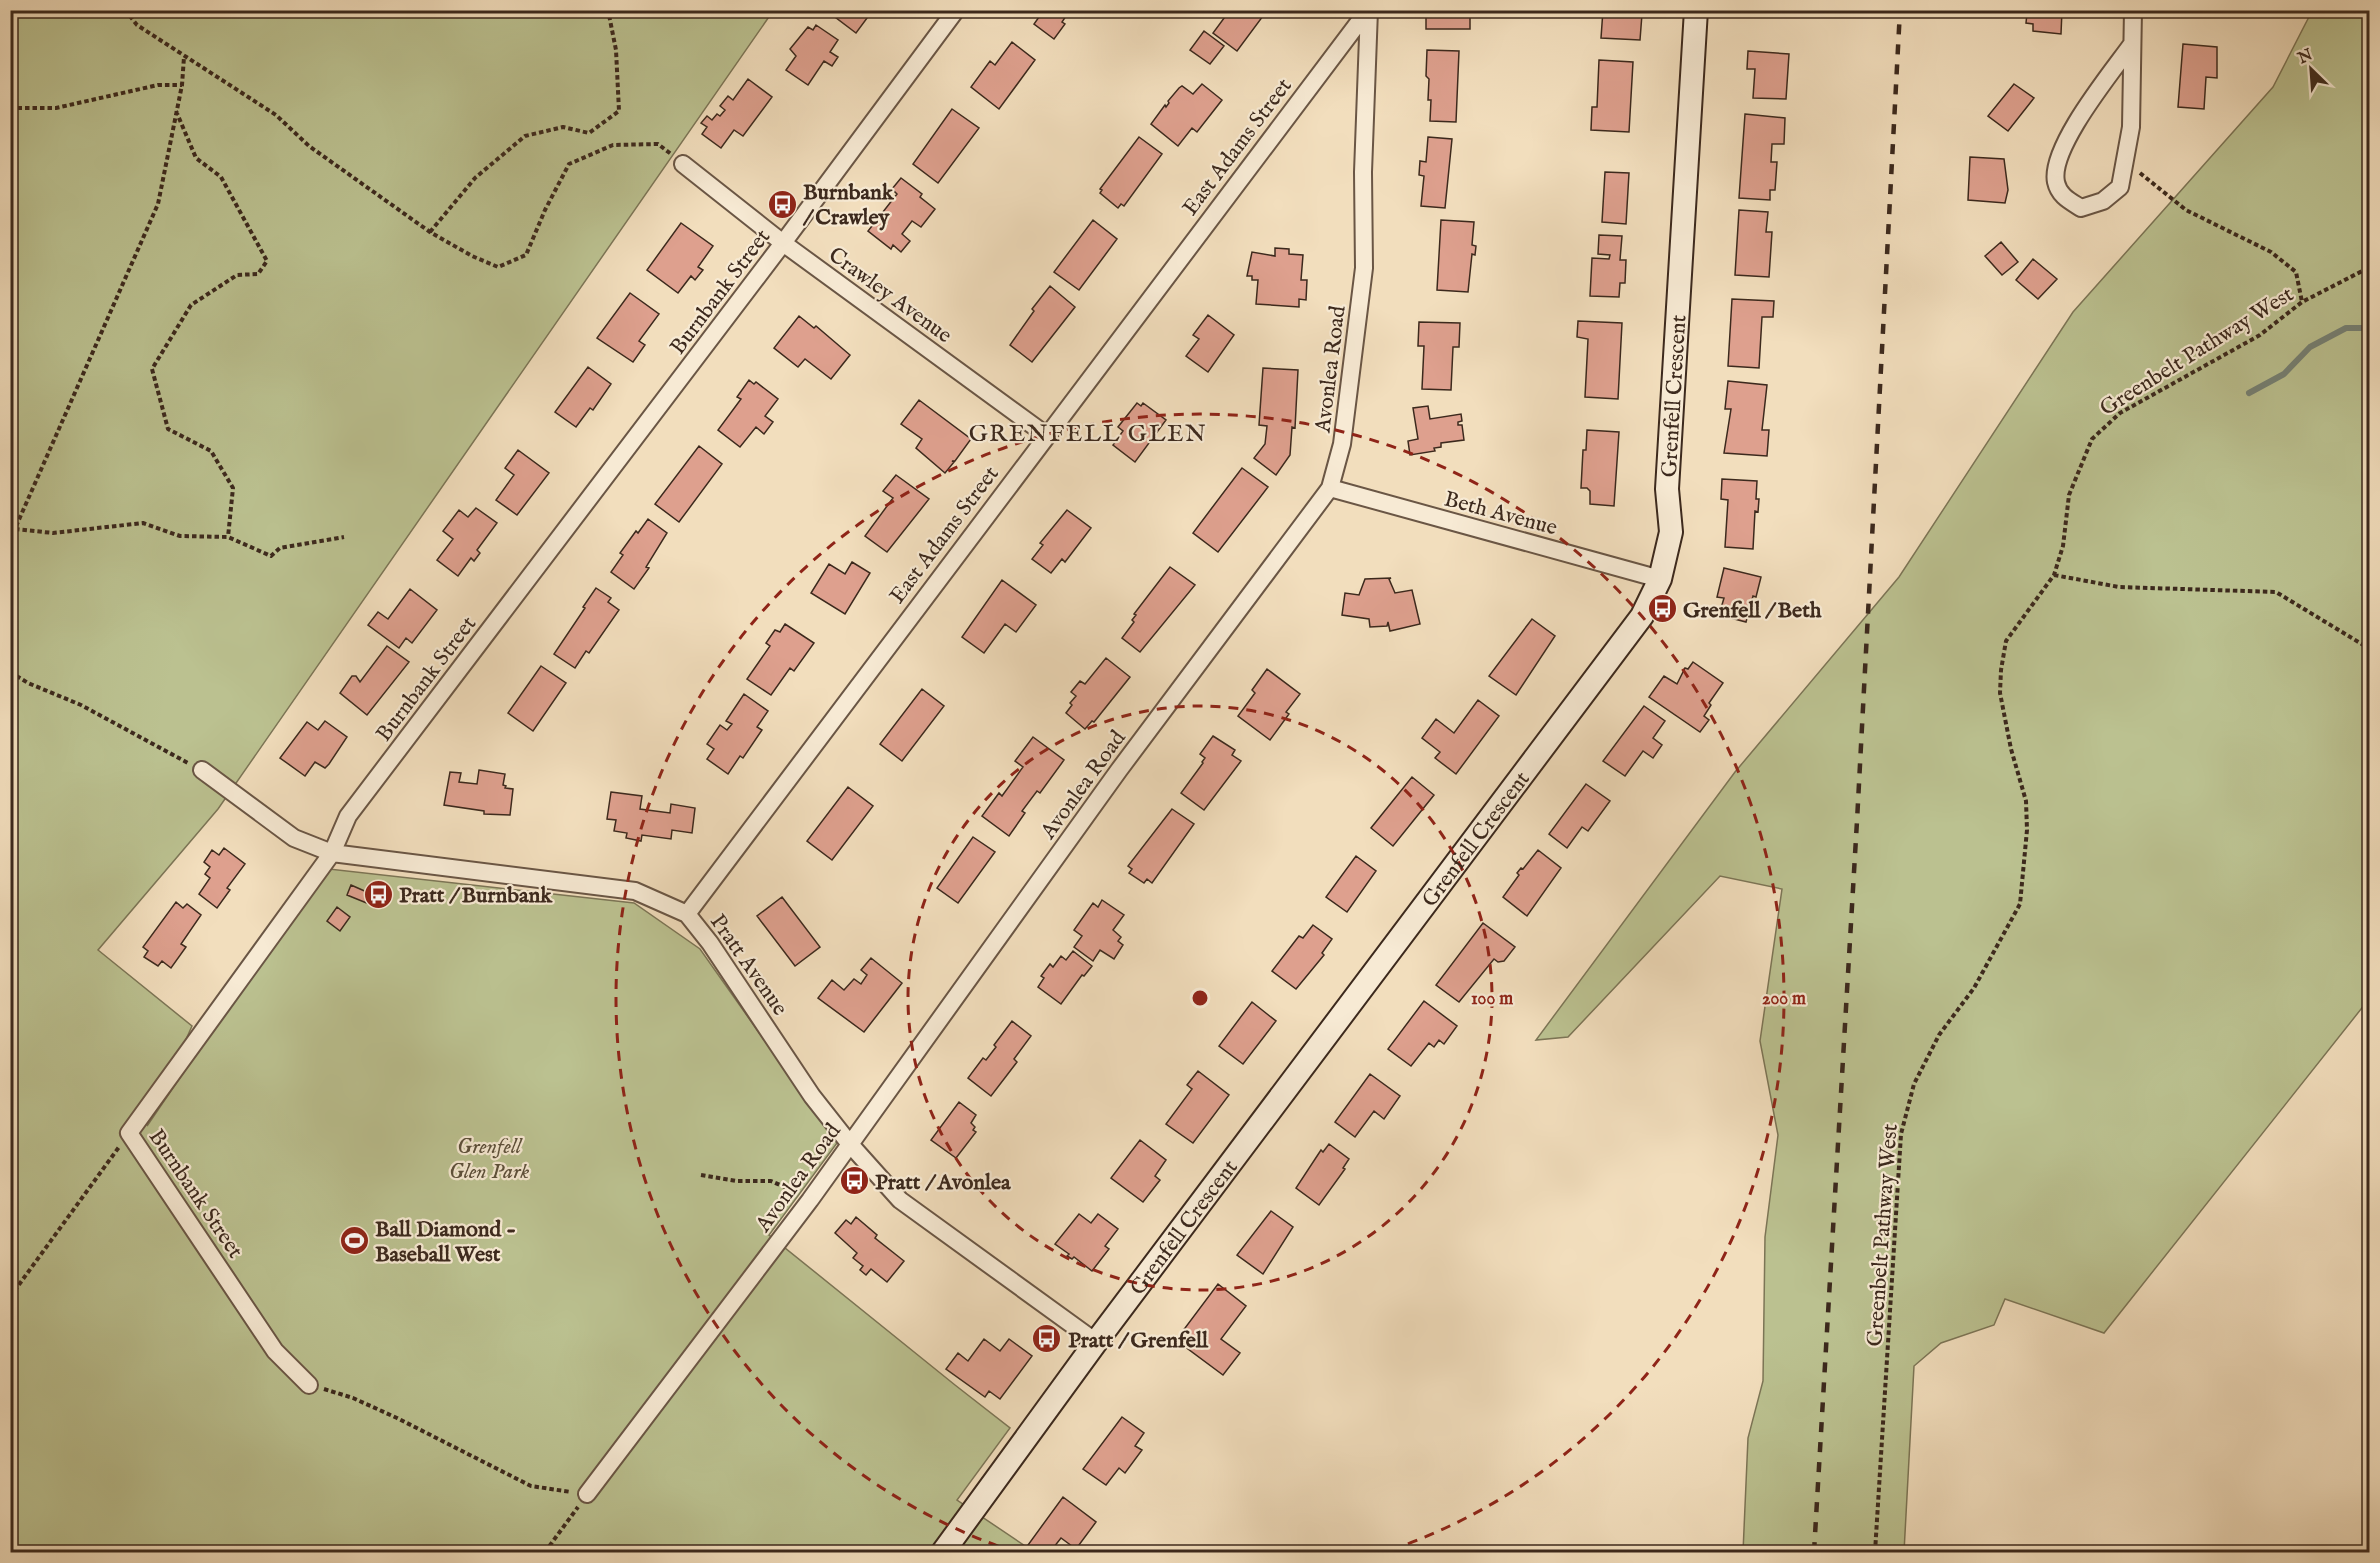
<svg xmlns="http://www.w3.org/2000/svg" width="2380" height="1563" font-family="'IM FELL English',serif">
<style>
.green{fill:#bbc190;stroke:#7c7556;stroke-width:1.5}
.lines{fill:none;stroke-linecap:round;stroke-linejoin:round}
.stream{stroke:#758175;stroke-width:6}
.building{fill:#dea08e;stroke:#3c291d;stroke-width:1.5}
.street-casing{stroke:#6a5645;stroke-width:20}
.secondary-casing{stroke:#3c291d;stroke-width:26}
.path{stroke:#3c291d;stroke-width:4;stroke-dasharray:4.5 3;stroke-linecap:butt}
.street{stroke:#f7ead4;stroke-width:16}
.secondary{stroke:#f7ead4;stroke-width:22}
.rail{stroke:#3c291d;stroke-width:4.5;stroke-dasharray:10 10;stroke-linecap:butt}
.ring{fill:none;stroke:#8f2418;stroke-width:3;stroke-dasharray:10 8}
.labels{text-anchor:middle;stroke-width:4.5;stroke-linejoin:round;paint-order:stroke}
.street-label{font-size:22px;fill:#3c291d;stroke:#f7ead4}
.poi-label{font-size:22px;font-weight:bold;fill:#3c291d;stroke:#f7ead4;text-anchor:start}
.park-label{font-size:22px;font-style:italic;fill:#5c4f3a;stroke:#f7ead4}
.neighbourhood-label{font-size:24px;letter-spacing:1.5px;fill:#3c291d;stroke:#f7ead4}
.centre{fill:#8f2418;stroke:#f7ead4;stroke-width:3}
.ring-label{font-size:18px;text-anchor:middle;font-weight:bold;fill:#8f2418;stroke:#f7ead4;stroke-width:4.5;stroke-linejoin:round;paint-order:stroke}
</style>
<rect width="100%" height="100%" fill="#f2debd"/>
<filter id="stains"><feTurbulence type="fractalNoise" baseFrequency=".00333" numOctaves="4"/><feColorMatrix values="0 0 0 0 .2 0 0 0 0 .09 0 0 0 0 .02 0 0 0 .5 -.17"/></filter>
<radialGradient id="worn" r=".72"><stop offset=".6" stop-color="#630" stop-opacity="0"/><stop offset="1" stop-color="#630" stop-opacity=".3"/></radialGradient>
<path class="green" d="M11,11H773L218,809L98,950L192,1026L147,1126L205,1041L329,869L634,903L700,949L837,1143L769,1235L955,1385L1010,1428L957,1500L1034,1552H11Z
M2312,11H2369V999L2104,1333L2005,1299L1994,1325L1941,1343L1914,1366L1904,1552H1743L1748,1438L1763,1381L1765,1237L1778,1135L1760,1041L1782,889L1720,876L1568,1037L1536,1040L1735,772L1899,577L2073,312L2273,87Z"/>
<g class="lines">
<path class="stream" d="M2249,393L2284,374L2310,347L2346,328H2370"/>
</g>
<path class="building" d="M840,10H873L856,33L835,17Z
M1044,10H1070L1062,22L1065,24L1054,39L1034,24Z
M1230,10H1263L1266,12L1237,51L1213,33Z
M1426,10H1470V29H1426Z
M1603,10H1631V13L1642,14L1640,40L1601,38Z
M1755,10H1784V14L1754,12Z
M2024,10H2062L2061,34L2033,31V24L2026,23L2027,13H2023Z
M816,25L838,40L830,52L838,57L832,66L824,61L808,85L786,70L796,56L790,49L808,27L813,30Z
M1204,31L1224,46L1210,64L1190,50Z
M1012,42L1035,60L999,109L971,87L990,61L995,65Z
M2183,44L2217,47V78L2206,77L2204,109L2178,107Z
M1427,50L1459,51L1456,122L1430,121L1431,100H1428L1429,79L1426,76Z
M1748,51L1789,54L1786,99L1753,98L1755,69H1747Z
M1599,60L1633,62L1629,132L1591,130L1592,107H1597Z
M748,79L772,97L743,136L734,130L721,148L702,134L707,127L701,123L707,116L712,120L717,114L720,116L725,110L720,106L728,96L733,100Z
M1202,84L1222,100L1197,132L1192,128L1178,146L1151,124L1165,105L1166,107L1169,103L1168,101L1179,88L1182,86L1193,94Z
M2014,84L2034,98L2008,131L1988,116Z
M952,109L979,128L938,183L913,164Z
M1745,114L1785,118L1784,144H1772L1771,162H1777L1775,190H1770V200L1739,198Z
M1139,137L1162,154L1124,206L1121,204L1118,208L1100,193L1102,190L1100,189Z
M1428,137L1452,139L1445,208L1421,206L1424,176L1419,175L1420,161L1426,162Z
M1970,157L2004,159L2008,190L2005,203L1968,200Z
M1605,172L1629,173L1626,224L1602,222Z
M901,178L922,194L920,197L935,209L921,227L912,221L902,234L910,241L901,252L893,245L891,249L868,231L897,194L892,189Z
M1739,210L1768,212L1766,232H1772L1769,277L1735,275Z
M1093,220L1117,239L1079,290L1054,272Z
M1441,220L1474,222L1472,245L1476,246L1475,255L1472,254L1468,292L1437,290Z
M681,223L713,246L698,267L703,270L695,280L691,276L678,293L647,270Z
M1599,235L1622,236L1620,260H1626L1625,283H1620L1619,297L1590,296L1592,258L1609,259L1610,255L1598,254Z
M2001,242L2018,262L2002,275L1985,256Z
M1275,248L1289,249V254L1303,255L1301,280H1307L1306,300L1299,299V307L1256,304L1258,280H1252V276H1247L1252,252L1275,256Z
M2033,259L2057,279L2038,299L2016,280Z
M1050,286L1075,307L1032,362L1010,345L1034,311L1032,309Z
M630,293L659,314L639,341L645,345L633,362L597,338Z
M1732,299L1774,301L1773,317H1762L1759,368L1728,366Z
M1208,315L1234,335L1208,372L1186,356L1199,339L1193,335Z
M799,316L814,328L816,326L850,355L831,379L805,359L798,367L774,348Z
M1578,321L1622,323L1618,399L1585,397L1588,339L1577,337Z
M1419,322L1460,323L1459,347H1453L1451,390L1422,389L1424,346H1418Z
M588,367L611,384L593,410L590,408L576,427L555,412Z
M1263,368L1298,370L1295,428L1292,427L1290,455L1276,475L1254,458L1265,444L1267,426L1259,425Z
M749,380L754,384L756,382L778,399L765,416L773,422L764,434L756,427L740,447L718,430L741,399L737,397Z
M1728,381L1767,385L1762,430H1769L1767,456L1724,453L1731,409H1725Z
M919,400L971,439L955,461H952L954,462L945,473L916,448L922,439L901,424Z
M1137,403L1141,406L1143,403L1166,420L1135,462L1113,445L1123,431L1118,427Z
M1428,406L1430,419L1461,414L1462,421L1458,422V425H1462L1464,440L1441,443V447L1434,448L1435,451L1410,455L1408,441L1418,439L1413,408Z
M1587,430L1619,432L1614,506L1590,504V491L1587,488H1581L1583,450H1586Z
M699,446L722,464L679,522L655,504Z
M518,450L549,473L517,515L496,500L514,475L505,468Z
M1242,468L1268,487L1218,552L1193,533Z
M896,475L929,499L887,552L865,536L893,498L883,491Z
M1722,479L1757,481L1756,499H1759L1758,512L1755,511L1753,549L1725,547L1728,500L1721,499Z
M476,508L497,523L477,550L480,553L474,561L471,558L458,576L437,560L453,539L443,531L459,510L468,517Z
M1067,510L1091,528L1065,562L1062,559L1051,573L1032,559L1043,545L1040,543Z
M648,519L667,533L646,567L649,568L634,589L611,572L623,555L620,553L636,531L638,533Z
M852,562L870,573L845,614L811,593L829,564L845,574Z
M1170,567L1195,585L1140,652L1122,638L1134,622L1132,620L1136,615L1134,614Z
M1724,568L1761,577L1756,597L1753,596L1746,622L1719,615L1724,598L1717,597Z
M1391,578L1389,579L1395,593L1412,590L1420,624L1390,631L1388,622L1387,626L1370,627L1369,619L1342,615L1345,593L1359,595L1365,579Z
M1002,580L1036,605L1016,632L1005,624L984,653L962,637Z
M596,588L611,598L608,602L619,610L589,653L586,651L575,668L554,654L585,608L583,607Z
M410,589L437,610L412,643L406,638L399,648L368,625L378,612L388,619Z
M1532,619L1555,636L1516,695L1489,676Z
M785,624L814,643L794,671L790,668L771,695L747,679L770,646L766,643L775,630L780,632Z
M387,646L409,662L367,715L340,693L352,676H356L360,682Z
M1106,658L1130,677L1094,722L1092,721L1085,729L1066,713L1072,705L1070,703L1076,696L1071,692L1080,681L1085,684Z
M1693,662L1723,683L1709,703L1711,705L1704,716L1709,720L1700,732L1649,697L1664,676L1677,684L1685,668L1688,669Z
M541,666L566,683L533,731L508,713Z
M1267,669L1300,694L1286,712L1289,714L1270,740L1238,716L1255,693L1252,690Z
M922,689L944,706L902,761L880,744Z
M744,694L768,711L757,727L762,730L743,758L740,756L728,774L707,759L714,749L707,744L720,725L727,730L732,724L726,721Z
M1478,700L1499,716L1456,774L1435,758L1440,752L1422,738L1436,719L1454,733Z
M1644,706L1665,721L1653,738L1662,745L1653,758L1643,751L1625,776L1603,761Z
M325,721L347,737L329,764L325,768L315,762L305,776L280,758L307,722L318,730Z
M1213,736L1235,750L1232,755L1241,761L1204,810L1181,793L1203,763L1202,762L1205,758L1200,754Z
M1033,737L1064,760L1040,793L1037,791L1022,811L1025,813L1009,836L982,816L999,793L1002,796L1023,767L1015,761Z
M479,770L505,774L503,785L506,786L505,788L513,789L510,815L484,814V811L444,805L450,772L461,773L459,782L477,784Z
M1412,777L1434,795L1393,846L1371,828Z
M1586,784L1610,801L1588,831L1582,827L1567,848L1549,834Z
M848,787L873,806L832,860L807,841Z
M611,792L642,796L640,809L670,813L671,804L695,808L692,833L672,830L671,839L642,835L641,841L626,838L627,833L614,831L616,820L607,819Z
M1172,809L1194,824L1152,883L1147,879L1144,883L1129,873L1132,869L1128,866Z
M973,837L995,852L958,903L937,888Z
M224,848L245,864L227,888L230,890L217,908L199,894L210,878L205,874L210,867L204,862L212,850L219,855Z
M1538,850L1561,868L1527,916L1503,897L1519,875L1517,873L1521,868L1523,869Z
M1356,856L1376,871L1347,912L1326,897Z
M351,885L378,897L374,906L347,895Z
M782,897L820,947L795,966L757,916Z
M1102,900L1124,915L1113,930L1121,937L1118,941L1123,945L1114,959L1100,950L1093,961L1074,947L1082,936L1074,930L1093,903L1098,907Z
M176,902L183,908L187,904L201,915L181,944L186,947L171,968L162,961L158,966L144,957L148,951L143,947Z
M337,907L350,917L340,931L327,921Z
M1483,923L1515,947L1504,961L1498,962L1494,959L1459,1002L1436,985Z
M1313,925L1332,939L1322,953L1324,955L1296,989L1272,971L1299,936L1303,938Z
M1073,951L1092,966L1084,976L1082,975L1061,1004L1038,987L1044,978L1041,976L1050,964L1053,967L1061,956L1066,960Z
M871,958L902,983L864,1032L818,998L832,980L844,990L854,979L861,984L867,975L861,970Z
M1424,1001L1457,1026L1444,1044L1439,1040L1434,1047L1429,1043L1411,1066L1388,1049Z
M1252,1002L1276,1021L1243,1064L1219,1046Z
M1012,1021L1031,1036L1014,1059L1017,1062L991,1096L968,1078L983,1058L986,1060L996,1047L994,1045Z
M1198,1071L1229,1095L1193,1143L1166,1124L1192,1089L1187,1085Z
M1370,1074L1400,1096L1384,1119L1374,1111L1355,1137L1335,1122Z
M959,1102L976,1115L971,1123L975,1127L973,1130L976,1132L956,1158L931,1140Z
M1140,1140L1166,1160L1155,1176L1160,1180L1143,1202L1111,1178Z
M1329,1144L1349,1159L1343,1168L1345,1169L1319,1205L1296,1188L1321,1150L1323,1152Z
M1271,1211L1293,1227L1263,1274L1237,1255Z
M1079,1214L1091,1223L1098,1214L1118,1229L1105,1246L1109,1249L1092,1271L1074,1257L1072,1259L1067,1256L1069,1254L1055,1244Z
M856,1217L877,1235L875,1238L904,1261L887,1282L871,1269L866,1275L860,1270L863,1266L853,1258L857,1253L835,1233L846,1220L851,1224Z
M1218,1284L1246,1306L1221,1339L1240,1353L1223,1375L1176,1340Z
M984,1339L1000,1351L1009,1339L1032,1356L1000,1399L989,1391L985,1397L946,1369L958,1353L968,1361Z
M1122,1417L1144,1433L1135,1446L1142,1450L1125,1473L1119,1468L1106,1485L1083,1469Z
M1063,1497L1096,1522L1076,1549L1061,1538L1050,1552H1038L1028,1545Z"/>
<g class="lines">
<defs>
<path id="street" d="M2132,44C2112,72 2049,148 2056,182C2059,196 2070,201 2081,208L2103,201L2120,187L2131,127L2133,10
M683,164L783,243L1046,435
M1330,488L1660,579
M202,770L294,838L332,853L635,891L687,914L710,943L812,1096L849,1143L900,1200L1096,1342
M687,914L1368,10
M309,1385L275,1351L129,1133L332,853L348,816L783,243L956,10
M587,1494L810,1200L1119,770L1330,488L1342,444L1364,268L1363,172L1369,10"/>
<g id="secondary">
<path id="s1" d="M943,1552L1096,1342L1642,616L1660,579L1671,532L1667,489L1696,10"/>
</g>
</defs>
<use href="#street" class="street-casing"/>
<use href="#secondary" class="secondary-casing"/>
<path class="path" d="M125,10L137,25L276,115L309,146L430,232L472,256L498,267L526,255L545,210L569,164L613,145L658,144L671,154
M10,108H56L158,85H182
M176,111L196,158L221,177L267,261L258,274L237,275L191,305L152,369L168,429L211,451L233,488L228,537
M2140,173L2186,210L2271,252L2296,272L2302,302
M430,232L475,178L525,136L563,127L589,133L619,111L616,50L608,10
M15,529L53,533L143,523L180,536L228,537L271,556L280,548L344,537
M10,540L158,204L182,85L184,57
M2054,575L2119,587L2276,592L2370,649
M10,672L28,683L81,705L188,763
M701,1175L737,1181H771L796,1192
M10,1297L119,1147
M324,1389L353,1398L397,1418L531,1486L571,1492
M545,1552L578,1507
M1875,1552L1901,1134L1914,1084L1939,1035L1974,988L2020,904L2027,830L2026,801L2011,749L2000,693L2001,670L2006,641L2054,575L2063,546L2069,495L2092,439L2120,413L2260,335L2302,302L2370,267"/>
<use href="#street" class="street"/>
<use href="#secondary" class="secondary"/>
<path class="rail" d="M1814,1552L1857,821L1900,10"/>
</g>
<g class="ring">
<circle cx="1200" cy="998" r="292"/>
<path d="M1015 1552A584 584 0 1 1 1385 1552"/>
</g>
<defs>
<symbol id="bus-disc" viewBox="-11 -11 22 22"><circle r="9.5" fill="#8f2418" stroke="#f7ead4"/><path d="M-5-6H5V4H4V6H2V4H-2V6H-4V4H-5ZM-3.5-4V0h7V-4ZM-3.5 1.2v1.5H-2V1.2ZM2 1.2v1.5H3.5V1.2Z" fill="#fff"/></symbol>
<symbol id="stadium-disc" viewBox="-11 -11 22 22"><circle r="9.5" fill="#8f2418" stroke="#f7ead4"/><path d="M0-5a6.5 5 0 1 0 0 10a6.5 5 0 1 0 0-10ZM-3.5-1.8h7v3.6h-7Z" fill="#fff"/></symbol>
</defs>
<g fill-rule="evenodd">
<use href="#bus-disc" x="766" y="188" width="33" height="33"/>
<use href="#bus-disc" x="1646" y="592" width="33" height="33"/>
<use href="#bus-disc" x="362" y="878" width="33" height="33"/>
<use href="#bus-disc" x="838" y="1164" width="33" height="33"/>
<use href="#stadium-disc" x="338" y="1224" width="33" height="33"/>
<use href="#bus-disc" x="1030" y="1322" width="33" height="33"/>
</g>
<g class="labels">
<g class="street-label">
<text transform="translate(1236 146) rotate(-53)" y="8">East Adams Street</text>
<text transform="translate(719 291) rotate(-53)" y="8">Burnbank Street</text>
<text transform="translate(891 294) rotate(36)" y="8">Crawley Avenue</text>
<text transform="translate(2196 350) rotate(-32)" y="8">Greenbelt Pathway West</text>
<text transform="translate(1329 369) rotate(-83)" y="8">Avonlea Road</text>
<text dy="8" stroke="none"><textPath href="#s1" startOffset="1394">Grenfell Crescent</textPath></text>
<text transform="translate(1501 512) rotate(15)" y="8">Beth Avenue</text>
<text transform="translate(943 534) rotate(-53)" y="8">East Adams Street</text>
<text transform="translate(425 678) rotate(-53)" y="8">Burnbank Street</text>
<text transform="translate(1082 784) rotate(-54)" y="8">Avonlea Road</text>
<text dy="8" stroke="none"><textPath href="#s1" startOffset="890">Grenfell Crescent</textPath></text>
<text transform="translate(750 964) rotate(55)" y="8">Pratt Avenue</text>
<text transform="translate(797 1177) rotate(-54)" y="8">Avonlea Road</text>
<text transform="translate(197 1193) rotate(56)" y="8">Burnbank Street</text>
<text dy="8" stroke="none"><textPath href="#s1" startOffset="404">Grenfell Crescent</textPath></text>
<text transform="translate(1881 1235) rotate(-86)" y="8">Greenbelt Pathway West</text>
</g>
<g class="poi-label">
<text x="803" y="199">Burnbank<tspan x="803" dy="25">/ Crawley</tspan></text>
<text x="1683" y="617">Grenfell / Beth</text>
<text x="399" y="902">Pratt / Burnbank</text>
<text x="875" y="1189">Pratt / Avonlea</text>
<text x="375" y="1236">Ball Diamond -<tspan x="375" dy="25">Baseball West</tspan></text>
<text x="1068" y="1347">Pratt / Grenfell</text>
</g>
<g class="park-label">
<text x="489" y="1153">Grenfell<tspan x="489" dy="25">Glen Park</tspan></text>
</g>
<g class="neighbourhood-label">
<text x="1088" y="441">GRENFELL GLEN</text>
</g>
</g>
<circle cx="1200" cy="998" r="9" class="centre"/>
<g class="ring-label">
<text x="1492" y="1004">100 m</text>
<text x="1784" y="1004">200 m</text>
</g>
<rect width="2380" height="1563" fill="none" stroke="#f2debd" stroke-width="36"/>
<rect x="12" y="12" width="2356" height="1539" fill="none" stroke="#3c291d" stroke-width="3"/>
<rect x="18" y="18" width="2344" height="1527" fill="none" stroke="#3c291d" stroke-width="1.5"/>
<g transform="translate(2311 69) rotate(335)" stroke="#f7ead4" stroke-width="4.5" paint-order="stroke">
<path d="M0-4.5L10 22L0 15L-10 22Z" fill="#3c291d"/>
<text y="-9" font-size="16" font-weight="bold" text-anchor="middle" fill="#3c291d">N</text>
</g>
<rect width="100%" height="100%" filter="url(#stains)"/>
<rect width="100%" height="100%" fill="url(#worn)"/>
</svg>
